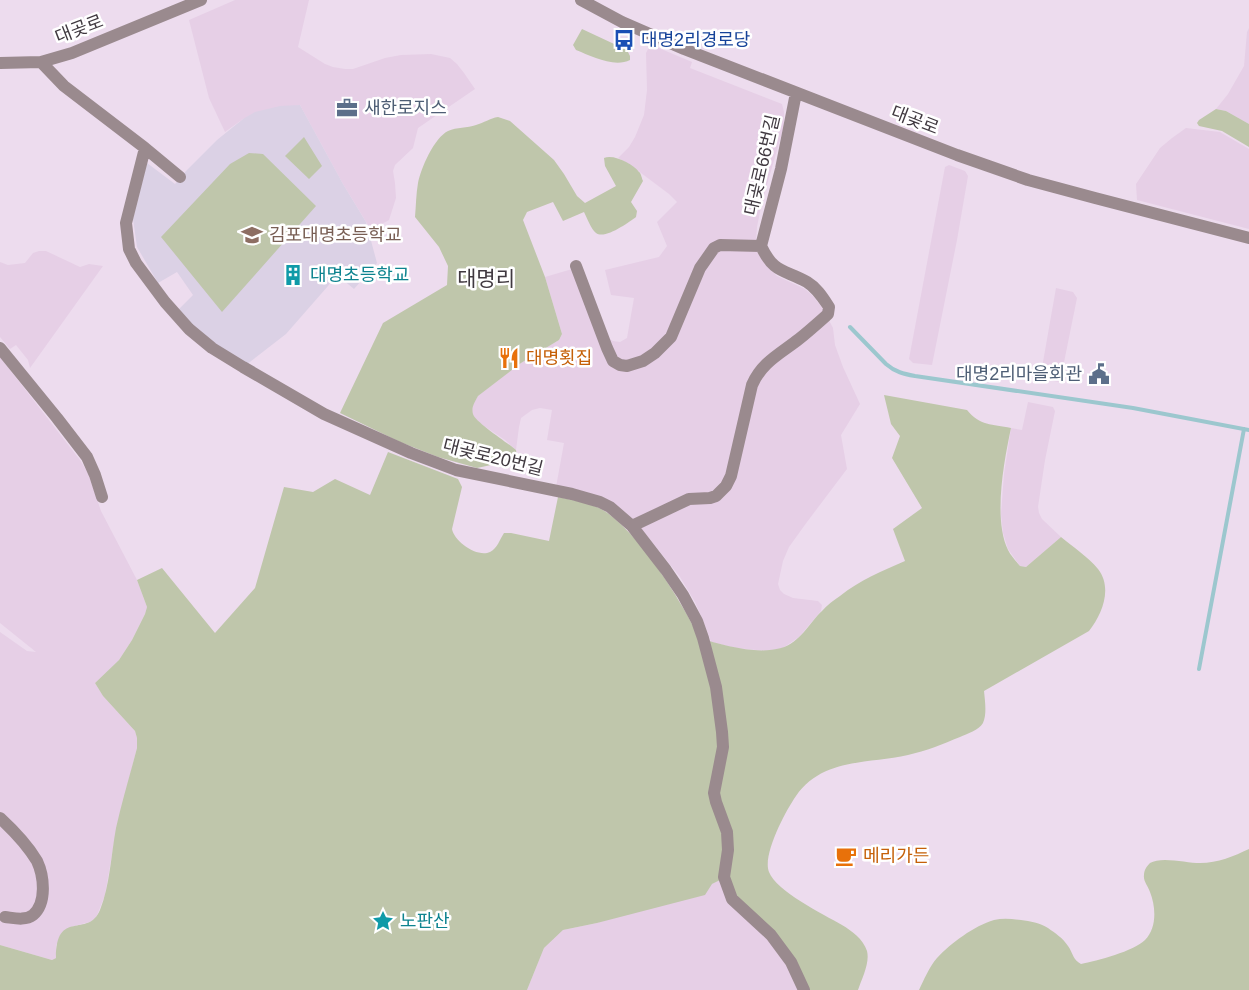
<svg xmlns="http://www.w3.org/2000/svg" width="1249" height="990" font-family="Arial,'Noto Sans KR',sans-serif">
<style>
.built{fill:#e6cfe6}
.education{fill:#dbd1e5}
.green{fill:#bfc6ab}
.lines{fill:none;stroke-linecap:round;stroke-linejoin:round}
.stream{stroke:#9cc7ce;stroke-width:4}
.minor{stroke:#9a8a8e;stroke-width:12}
.labels{text-anchor:middle;stroke-width:5;stroke-linejoin:round;paint-order:stroke}
.street-label{font-size:18px;fill:#403940;stroke:#fff}
.transit-label{font-size:18px;fill:#164399;stroke:#fff;text-anchor:start}
.service-label{font-size:18px;fill:#4e5e75;stroke:#fff;text-anchor:start}
.education-label{font-size:18px;fill:#785e54;stroke:#fff;text-anchor:start}
.culture-label{font-size:18px;fill:#0d838f;stroke:#fff;text-anchor:start}
.food-label{font-size:18px;fill:#c56008;stroke:#fff;text-anchor:start}
.quarter-label{font-size:21px;fill:#403940;stroke:#fff}
</style>
<rect width="100%" height="100%" fill="#eddcee"/>
<path class="built" d="M235,0H309L298,47L325,64L333,67L345,69H353L385,58L401,55L431,54L450,58L457,64L464,73L475,89L418,128L413,148L395,165L393,171L395,183L396,198L389,220L371,230L343,184L300,105L243,119L225,132L209,98L189,20Z
M1249,28V124L1226,111L1216,109L1228,94L1244,66L1247,32Z
M654,46L692,62L690,68L782,104L784,112V126L762,202L757,227L756,242L757,252L765,264L777,276L805,289L814,297L823,309L833,328L835,345L843,367L860,404L841,435L847,469L807,522L789,547L783,561L778,584L780,590L784,594L793,598L818,601L822,605L821,611L799,637L783,648L766,651L736,648L711,642L705,625L695,602L680,577L640,527L626,513L615,505L556,487L564,443L547,440L552,410L540,408L532,410L521,418L519,427L516,450L505,440L481,424L474,417L472,411L473,404L478,396L484,391L521,363L559,340L562,334L545,277L579,267L606,337L613,341L620,342L627,338L634,298L611,295L605,270L659,257L667,246L657,222L677,202L669,194L629,164L618,158L629,147L635,137L644,115L647,90L646,53L649,47Z
M1186,128L1220,132L1249,149V229L1137,200L1136,184L1160,148L1172,138Z
M949,165L965,171L968,176L957,240L932,365L913,363L909,359L945,167Z
M39,251H46L80,267L89,264L103,266L30,368L28,360L16,345L10,349L0,337V262L8,265L25,263L33,253Z
M1056,288L1073,292L1077,298L1060,382L1040,379Z
M0,357L80,460L88,473L101,511L137,580L147,607L145,614L132,640L119,660L95,683L103,696L135,731L137,738V748L117,826L105,895L96,918L90,922L70,927L56,945V958L52,960L0,945V632L27,651L36,652L0,623Z
M1028,402L1053,407L1055,411L1045,460L1038,507L1039,513L1042,519L1061,537L1026,567L1020,566L1008,549L1003,533L1001,514L1004,474L1011,428L1022,430Z
M724,877L771,936L804,990H527L544,948L563,930L597,923L712,884Z"/>
<path class="education" d="M300,105L343,184L366,222L377,263L354,289L336,274L328,286L286,334L246,365L192,327L178,310L193,295L177,272L158,283L137,247L133,219L147,163L175,184L185,172L217,140L243,119L255,112L280,106Z"/>
<path class="green" d="M582,29L627,50L630,56V60C614,68 591,56 576,50L573,45Z
M1216,109L1226,111L1249,124V147L1222,131L1199,126L1197,123L1199,120Z
M498,117L510,121L554,160L564,174L577,196L585,203L616,186L605,166L604,158C614,154 633,164 639,172C641,173 642,179 643,181L631,202L637,211L636,217C629,222 605,240 596,233C591,229 587,218 584,212L563,221L553,202L527,212L523,220L545,277L562,334L559,340L521,363L478,396C475,402 471,407 473,414C475,422 508,443 516,450L517,457L491,465L477,468L438,457L400,442L340,413L383,323L447,285L448,266L439,247L415,217C416,206 416,194 418,183C421,168 434,138 448,131C457,127 467,128 476,125C484,123 490,118 498,117Z
M304,137L322,166L309,179L285,156Z
M249,153L263,154L316,206L222,312L161,237L230,164Z
M884,395L967,410C980,426 992,424 1011,428C1004,461 993,519 1008,550C1011,556 1016,561 1020,566L1026,567L1061,537C1073,547 1088,557 1098,569C1113,588 1102,615 1089,631L984,691C985,701 987,714 983,723C979,730 967,734 960,737C943,744 926,751 908,755C868,764 822,758 796,796C786,810 762,855 769,872C776,891 823,914 842,925C852,931 863,939 867,951C870,963 862,978 858,990H804L791,962L732,899L724,878L712,884L705,895L597,923L563,930L544,948L527,990H0V945L52,960L56,958C56,908 88,939 100,910C110,885 111,855 116,828C122,801 130,775 137,748V738L135,731L103,696L95,683L119,660L132,640L145,614L147,607L137,580L162,568L215,633L255,588L284,487L313,492L335,479L370,495L388,452L458,479L462,487L452,529C454,541 477,558 490,552C497,549 500,539 504,533H511L549,541L558,497C572,500 586,502 599,508C634,525 683,602 699,638C723,645 756,655 781,648C800,643 809,623 822,611C827,605 834,600 840,596C860,580 882,571 905,561L893,529L922,508L892,458L900,436L891,424Z
M1249,849V990H919C924,980 929,967 937,958C951,943 974,926 994,920C1003,918 1012,919 1021,920C1030,921 1040,923 1048,928C1055,933 1063,938 1068,946C1073,953 1073,960 1081,964C1097,961 1134,951 1145,940C1157,928 1156,907 1150,892C1148,886 1143,881 1144,875C1144,870 1147,866 1150,863C1161,856 1187,863 1200,863C1218,863 1234,856 1249,849Z"/>
<g class="lines">
<path class="stream" d="M850,327L886,364C895,372 904,374 915,376L1133,408L1249,430
M1199,669L1244,429"/>
<path class="minor" d="M581,0L622,22L684,49L957,155L1028,180L1095,198L1249,238
M41,62L64,86L145,148L180,177
M0,63L41,62L72,53L201,0
M145,148L126,223L129,249L136,263L165,302L189,329L212,348L243,367L324,414L411,453L456,470L572,494L600,502L610,507L632,526L666,570L683,595L697,621L703,638L716,687L722,732L723,747L714,793L716,802L727,832L728,850L724,877L732,899L771,935L791,962L804,990
M576,266L607,348L613,361L620,365L627,366L643,361L655,353L671,337L700,268L714,248L720,245L761,246
M0,348L57,418L87,457L95,475L102,497
M632,526L689,499L710,498L716,496L726,486L731,476L752,385C762,362 780,354 799,339C809,331 819,322 828,314L829,307C823,298 817,288 807,282C784,269 774,274 761,246L781,169L796,93
M0,818C13,830 28,846 37,861C44,876 47,903 33,915C25,921 14,918 5,917"/>
</g>
<defs>
<symbol id="bus-bare" viewBox="-9 -9 18 18"><path d="M-5-6H5V4H4V6H2V4H-2V6H-4V4H-5ZM-3.5-4V0h7V-4ZM-3.5 1.2v1.5H-2V1.2ZM2 1.2v1.5H3.5V1.2Z" fill="#1a4fb4" stroke="#fff" stroke-width="2.5" paint-order="stroke"/></symbol>
<symbol id="office-bare" viewBox="-9 -9 18 18"><path d="M-6-3h4V-5.5h4V-3h4V5H-6ZM-1-4.5V-3h2v-1.5ZM-6 0V1H6V0Z" fill="#5c6f8a" stroke="#fff" stroke-width="2.5" paint-order="stroke"/></symbol>
<symbol id="school-bare" viewBox="-9 -9 18 18"><path d="M0-5L7-2L0 1L-7-2ZM-4 1L0 2.5L4 1V4Q0 6-4 4Z" fill="#8d6e63" stroke="#fff" stroke-width="2.5" paint-order="stroke"/></symbol>
<symbol id="building-bare" viewBox="-9 -9 18 18"><path d="M-4-6H4V6H1V3H-1V6H-4ZM-2.5-4.3h1.7v1.8h-1.7ZM.8-4.3h1.7v1.8H.8ZM-2.5-1h1.7V.8h-1.7ZM.8-1h1.7V.8H.8Z" fill="#0f9aa8" stroke="#fff" stroke-width="2.5" paint-order="stroke"/></symbol>
<symbol id="restaurant-bare" viewBox="-9 -9 18 18"><path d="M-5-6h1v4h1v-4h1v4h1v-4h1v5L-1.5 .5V6h-2V.5L-5-1ZM5-6V6H3V1.5H1.5Q1.5-4 5-6Z" fill="#e8710a" stroke="#fff" stroke-width="2.5" paint-order="stroke"/></symbol>
<symbol id="civic-bare" viewBox="-9 -9 18 18"><path d="M-.6-6.5H3V-4.5H.6V-3L4-1V1h2V6H-6V1h2V-1L-.6-3ZM-1.2 2.5V6h2.4V2.5Z" fill="#5c6f8a" stroke="#fff" stroke-width="2.5" paint-order="stroke"/></symbol>
<symbol id="cafe-bare" viewBox="-9 -9 18 18"><path d="M-5.5-4.5H6V0H3Q3 3.5 0 3.5H-2.5Q-5.5 3.5-5.5 0ZM3-3.2v2h1.7v-2ZM-6 4.5H4V6H-6Z" fill="#e8710a" stroke="#fff" stroke-width="2.5" paint-order="stroke"/></symbol>
<symbol id="sight-bare" viewBox="-9 -9 18 18"><path d="M0-6L1.8-2.2L6-1.7L2.9 1.2L3.7 5.4L0 3.3L-3.7 5.4L-2.9 1.2L-6-1.7L-1.8-2.2Z" fill="#0f9aa8" stroke="#fff" stroke-width="2.5" paint-order="stroke"/></symbol>
</defs>
<g fill-rule="evenodd">
<use href="#bus-bare" x="609" y="25" width="30" height="30"/>
<use href="#office-bare" x="332" y="93" width="30" height="30"/>
<use href="#school-bare" x="237" y="220" width="30" height="30"/>
<use href="#building-bare" x="278" y="260" width="30" height="30"/>
<use href="#restaurant-bare" x="494" y="343" width="30" height="30"/>
<use href="#civic-bare" x="1084" y="359" width="30" height="30"/>
<use href="#cafe-bare" x="831" y="841" width="30" height="30"/>
<use href="#sight-bare" x="368" y="906" width="30" height="30"/>
</g>
<g class="labels">
<g class="street-label">
<text transform="translate(79 29) rotate(-21)" y="6">대곶로</text>
<text transform="translate(915 120) rotate(21)" y="6">대곶로</text>
<text transform="translate(762 165) rotate(-77)" y="6">대곶로66번길</text>
<text transform="translate(493 457) rotate(14)" y="6">대곶로20번길</text>
</g>
<g class="transit-label">
<text x="641" y="46">대명2리경로당</text>
</g>
<g class="service-label">
<text x="364" y="114">새한로지스</text>
<text x="1082" y="380" text-anchor="end">대명2리마을회관</text>
</g>
<g class="education-label">
<text x="269" y="241">김포대명초등학교</text>
</g>
<g class="culture-label">
<text x="310" y="281">대명초등학교</text>
<text x="400" y="927">노판산</text>
</g>
<g class="food-label">
<text x="526" y="364">대명횟집</text>
<text x="863" y="862">메리가든</text>
</g>
<g class="quarter-label">
<text x="486" y="286">대명리</text>
</g>
</g>
</svg>
